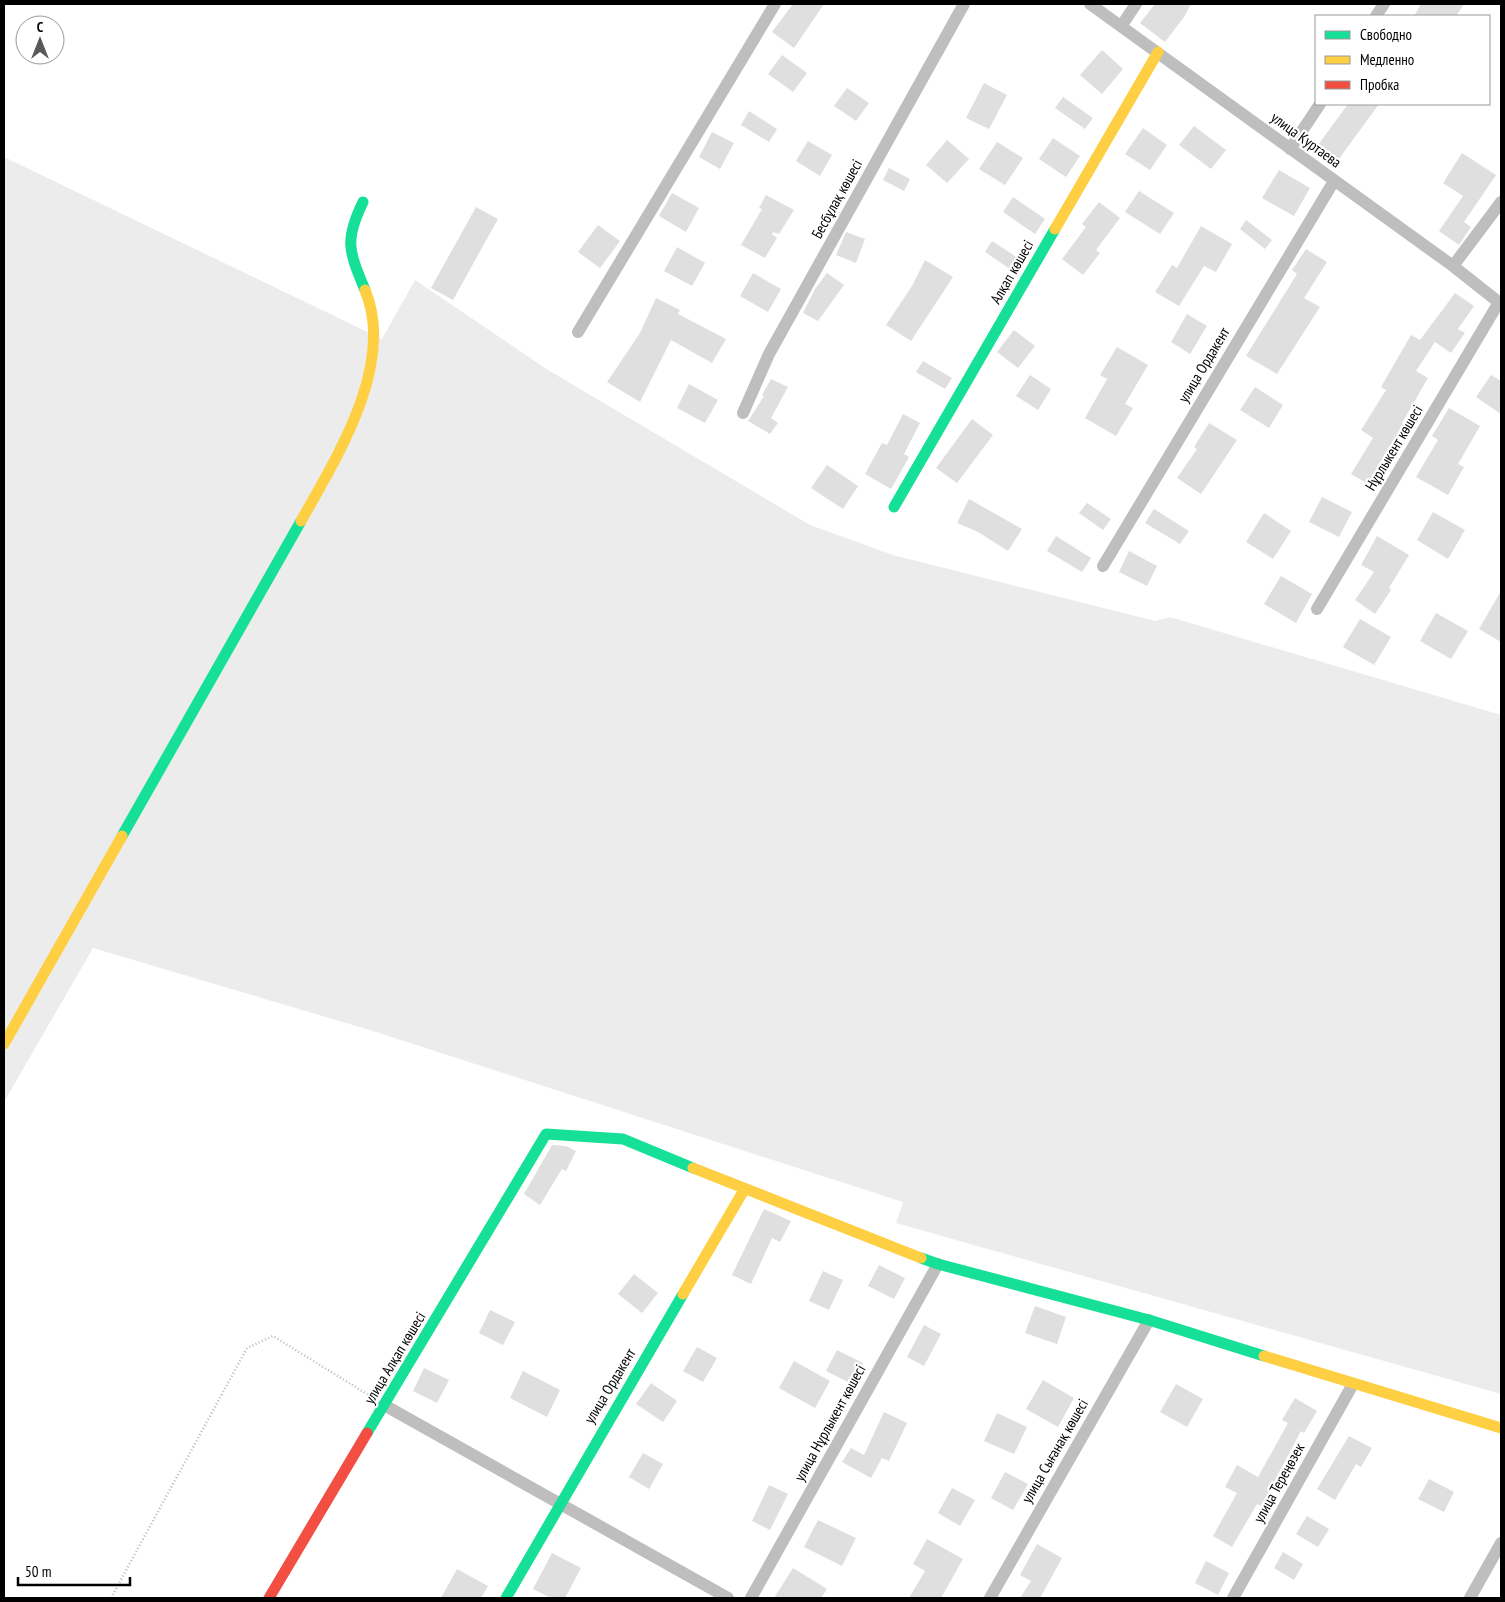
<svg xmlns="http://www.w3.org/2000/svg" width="1505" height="1602" font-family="'PT Sans Narrow',sans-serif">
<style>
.green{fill:#ececec}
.building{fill:#dfdfdf}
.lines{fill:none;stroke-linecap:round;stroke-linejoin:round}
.path{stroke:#b9b9b9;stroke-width:2.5;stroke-dasharray:1 2.5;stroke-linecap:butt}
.street{stroke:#bebebe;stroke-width:12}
.fast{stroke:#16e098;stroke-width:11}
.slow{stroke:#ffcf43;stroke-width:11}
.jam{stroke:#f24e42;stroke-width:11}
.labels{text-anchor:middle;stroke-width:4.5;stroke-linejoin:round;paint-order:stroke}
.street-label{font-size:15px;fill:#000;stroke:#fff}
</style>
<rect width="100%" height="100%" fill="#fff"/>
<path class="green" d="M4,157L382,339L415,280L548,370L810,525L893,555L1155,621L1170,617L1501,715V1394L896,1223L903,1202L373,1031L93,948L4,1102Z"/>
<path class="building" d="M793,4H824L794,48L772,32Z
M1155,4H1191L1184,17L1165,42L1140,23Z
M1421,4H1464L1456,16H1414Z
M1102,50L1123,69L1102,94L1080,75Z
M782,55L807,73L793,92L768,74Z
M984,83L1007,95L989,129L966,118Z
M847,88L869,103L856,121L834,106Z
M1063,97L1093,118L1085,129L1055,108Z
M1348,104H1379L1336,163L1315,149Z
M749,111L777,129L769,142L741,125Z
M1194,126L1226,150L1211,169L1179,145Z
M1143,128L1167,145L1150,170L1125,154Z
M712,132L734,143L720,169L699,157Z
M1053,138L1080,156L1066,177L1039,159Z
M947,140L969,159L947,183L926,165Z
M808,141L832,155L820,176L796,161Z
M997,142L1023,158L1005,185L979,169Z
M1462,153L1496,175L1464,222L1471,227L1459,245L1439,231L1463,196L1443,183Z
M889,168L910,179L904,191L883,180Z
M1279,170L1310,188L1294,216L1262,198Z
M1139,191L1174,213L1160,234L1125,212Z
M672,193L699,208L686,232L659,216Z
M766,195L794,210L779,234L773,232L772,234L777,238L765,258L741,245L762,209L759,208Z
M1013,197L1045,219L1035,234L1003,212Z
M1099,202L1120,218L1096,250L1100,253L1083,275L1062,259L1086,227L1082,224Z
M476,207L498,219L453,300L431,288Z
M1246,220L1272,240L1265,249L1240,229Z
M598,225L620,241L600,268L578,252Z
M1201,226L1232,244L1216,272L1204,266L1179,306L1155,292L1172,265L1177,268Z
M846,232L865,239L856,263L836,255Z
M992,241L1021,260L1013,271L985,252Z
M677,247L705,263L692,286L664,271Z
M1306,249L1327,262L1304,298L1320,307L1277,374L1246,356L1297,274L1292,270Z
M925,260L953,277L911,341L886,325L912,286Z
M753,273L781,289L768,312L740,296Z
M827,273L844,285L818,321L803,313L815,289Z
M1455,293L1474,306L1458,329L1465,333L1451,353L1435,342L1416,371L1428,378L1402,423L1404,425L1381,462L1386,465L1373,487L1351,474L1373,438L1361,430L1386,390L1381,387L1411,335L1420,340Z
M656,298L680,310L678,314L726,339L712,363L671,340L640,402L607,382L640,333Z
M1187,314L1207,326L1190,354L1171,342Z
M1014,330L1035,346L1018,368L997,352Z
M1117,347L1148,365L1125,404L1133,408L1116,436L1085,418L1107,379L1100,375Z
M923,361L952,378L945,389L916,372Z
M1030,375L1051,389L1038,410L1016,396Z
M1491,375L1501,381V414L1476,397Z
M771,379L788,387L771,418L778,423L770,434L748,421L764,396L762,395Z
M689,384L718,400L705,423L677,408Z
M1255,387L1283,405L1269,428L1240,410Z
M1449,408L1480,426L1458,464L1464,467L1448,495L1416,477L1438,440L1432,436Z
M903,414L920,423L904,454L909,457L891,489L865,474L882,443L887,445Z
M972,419L993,435L957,483L936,468Z
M1209,423L1237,440L1201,494L1177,478L1197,449L1194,447Z
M827,465L858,486L843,509L811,488Z
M1322,497L1352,512L1339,537L1309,522Z
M969,499L1022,529L1008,551L978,532L957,523Z
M1087,503L1111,519L1103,530L1079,513Z
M1154,509L1189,531L1180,544L1145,523Z
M1433,512L1465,530L1448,559L1417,540Z
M1264,513L1291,531L1273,559L1246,542Z
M1056,536L1091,558L1082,572L1047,551Z
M1377,536L1409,555L1389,588L1391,590L1375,614L1355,600L1374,572L1361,565Z
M1129,551L1157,566L1147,586L1119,572Z
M1281,576L1312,594L1296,623L1264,604Z
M1501,591V642L1479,629Z
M1436,613L1468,631L1451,659L1420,641Z
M1360,619L1391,637L1374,665L1343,647Z
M552,1145L566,1146L576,1151L566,1171L562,1169L540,1205L524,1194Z
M764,1209L791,1221L780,1242L772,1238L751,1284L732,1275Z
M879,1265L905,1278L894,1299L868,1286Z
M823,1271L843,1280L829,1310L809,1301Z
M634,1274L658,1293L642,1313L618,1294Z
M1035,1306L1066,1317L1057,1344L1025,1333Z
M490,1310L515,1322L503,1345L479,1333Z
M924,1325L941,1334L924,1366L907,1357Z
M697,1347L717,1358L703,1382L683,1371Z
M837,1350L863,1363L852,1384L826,1371Z
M794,1361L830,1381L815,1408L779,1388Z
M424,1368L449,1380L437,1403L413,1391Z
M523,1371L560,1390L547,1417L510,1398Z
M1043,1380L1074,1398L1058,1427L1026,1409Z
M651,1383L677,1401L663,1422L636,1404Z
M1176,1384L1203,1399L1187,1427L1160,1412Z
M1295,1398L1317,1411L1304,1433L1301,1431L1261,1506L1257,1504L1232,1547L1213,1536L1237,1493L1225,1487L1237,1465L1258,1477L1288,1423L1282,1420Z
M884,1412L907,1423L889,1461L882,1458L871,1478L842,1462L851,1448L864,1455Z
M997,1413L1027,1427L1014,1454L984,1441Z
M1349,1436L1372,1448L1361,1467L1356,1464L1335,1500L1317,1489Z
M643,1453L663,1464L649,1489L629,1477Z
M1005,1472L1028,1484L1013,1510L991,1498Z
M1429,1479L1454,1492L1444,1512L1418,1499Z
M769,1485L788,1494L770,1530L752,1521Z
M952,1488L975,1500L960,1526L938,1513Z
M1307,1516L1329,1529L1318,1547L1296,1534Z
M818,1520L856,1538L842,1566L804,1547Z
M927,1539L963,1559L941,1598H909L925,1571L913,1564Z
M1037,1544L1062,1558L1040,1598H1020L1031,1581L1020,1575Z
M1283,1552L1303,1564L1294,1580L1274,1568Z
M552,1553L581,1568L565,1598H551L533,1589Z
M1206,1561L1229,1573L1218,1595L1195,1583Z
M793,1568L827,1589L821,1598H774Z
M457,1569L488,1586L481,1598H441Z"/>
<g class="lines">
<path class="path" d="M111,1598L247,1348L273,1336L370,1396"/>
<path class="street" d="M1090,4L1453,266L1501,304
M1376,16L1384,4
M1122,25L1136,4
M1290,149L1320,104
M1453,266L1501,202
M578,332L775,4
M743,413L769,354L964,4
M1103,566L1334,181
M1317,609L1499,302
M384,1405L728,1598
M751,1598L938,1264
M990,1598L1149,1320
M1233,1598L1353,1384
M1470,1598L1501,1543"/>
<path class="fast" d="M363,202C344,241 349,251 365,290
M894,507L1055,229
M122,836L301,521
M921,1258L938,1264L1149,1320L1264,1356
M367,1433L546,1134L623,1139L693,1168
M506,1598L683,1294"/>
<path class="slow" d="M1055,229L1158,52
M301,521C337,457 396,364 365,290
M4,1044L122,836
M693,1168L921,1258
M683,1294L744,1190
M1264,1356L1501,1428"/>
<path class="jam" d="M269,1598L367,1433"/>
</g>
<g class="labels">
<g class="street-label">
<text transform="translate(1306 140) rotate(36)" y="5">улица Куртаева</text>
<text transform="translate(837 199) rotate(-61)" y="5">Бесбұлақ көшесі</text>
<text transform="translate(1012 272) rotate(-60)" y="5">Алқап көшесі</text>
<text transform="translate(1204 365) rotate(-59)" y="5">улица Ордакент</text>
<text transform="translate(1394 448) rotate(-59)" y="5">Нұрлыкент көшесі</text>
<text transform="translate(395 1358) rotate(-59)" y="5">улица Алқап көшесі</text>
<text transform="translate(610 1386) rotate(-59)" y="5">улица Ордакент</text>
<text transform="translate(830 1423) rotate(-61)" y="5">улица Нұрлыкент көшесі</text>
<text transform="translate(1055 1451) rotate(-60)" y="5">улица Сығанақ көшесі</text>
<text transform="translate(1279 1483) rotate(-61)" y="5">улица Тереңөзек</text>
</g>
</g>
<rect width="1505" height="1602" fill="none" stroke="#000000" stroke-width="10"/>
<rect x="1315" y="15" width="175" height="90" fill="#ffffff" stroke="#999999"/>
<rect x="1325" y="31" width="25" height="8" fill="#16e098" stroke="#999999"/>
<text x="1360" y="40" font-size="15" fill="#000000">Свободно</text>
<rect x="1325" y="56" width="25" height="8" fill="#ffcf43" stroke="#999999"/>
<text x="1360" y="65" font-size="15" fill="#000000">Медленно</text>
<rect x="1325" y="81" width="25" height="8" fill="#f24e42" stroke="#999999"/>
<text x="1360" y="90" font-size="15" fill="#000000">Пробка</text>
<g transform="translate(40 40)"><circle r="24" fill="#ffffff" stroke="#999999"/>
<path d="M0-4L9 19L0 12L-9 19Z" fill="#595959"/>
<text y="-8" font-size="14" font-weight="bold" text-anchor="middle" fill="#000000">С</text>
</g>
<path d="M18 1577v8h112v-8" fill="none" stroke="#000000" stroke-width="2.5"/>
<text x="25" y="1577" font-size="15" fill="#000000" stroke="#ffffff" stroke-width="4" paint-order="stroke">50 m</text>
</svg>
